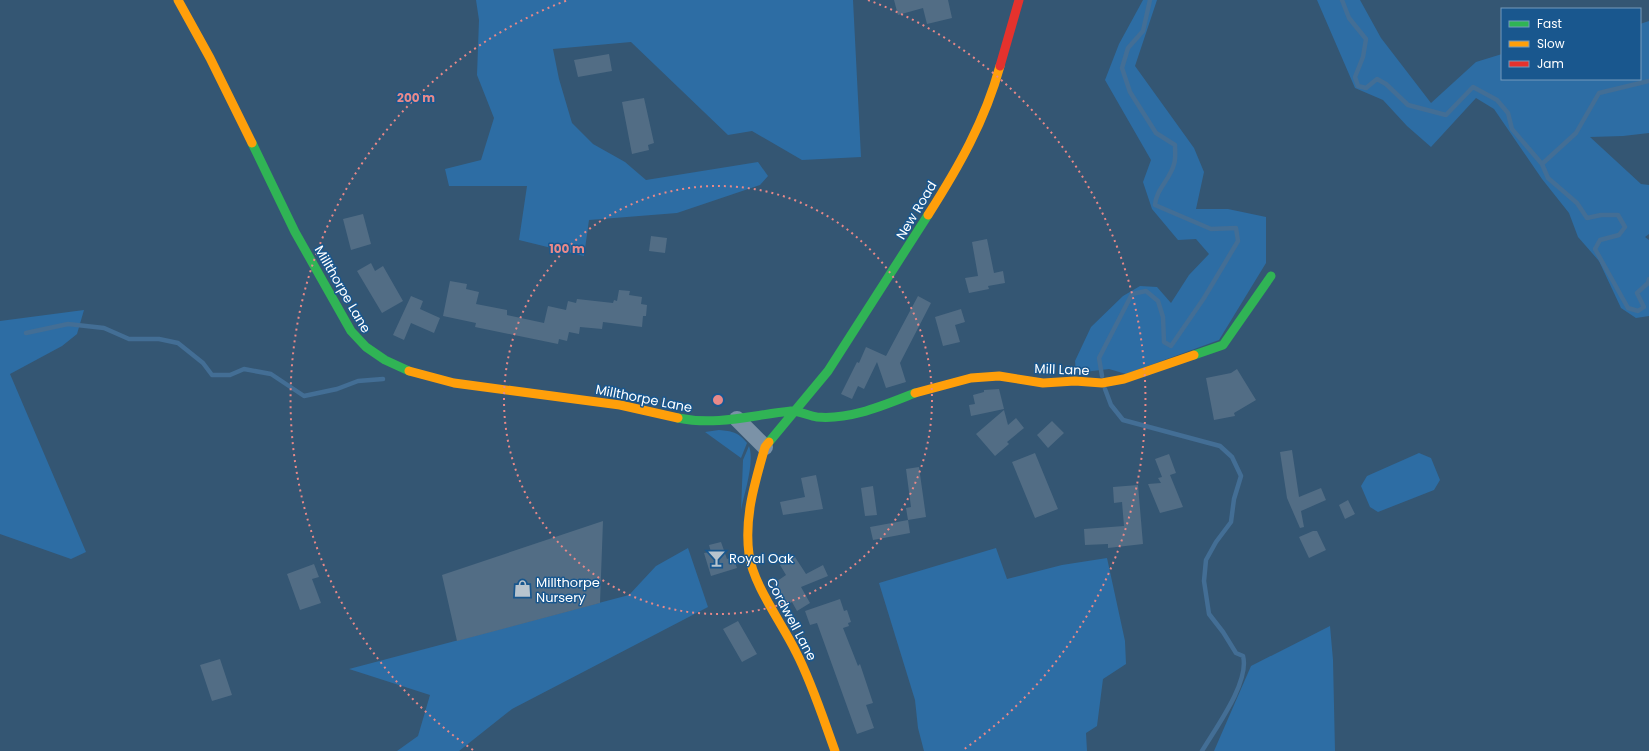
<svg xmlns="http://www.w3.org/2000/svg" width="1649" height="751" font-family="Poppins,sans-serif">
<style>
.green{fill:#2d6da4}
.lines{fill:none;stroke-linecap:round;stroke-linejoin:round}
.stream{stroke:#436e95;stroke-width:4.5}
.building{fill:#526d85}
.street{stroke:#7b92a7;stroke-width:16}
.fast{stroke:#30b455;stroke-width:9}
.slow{stroke:#ff9f0a;stroke-width:9}
.jam{stroke:#e5322d;stroke-width:9}
.ring{fill:none;stroke:#e88989;stroke-width:2;stroke-dasharray:2 4}
.labels{text-anchor:middle;stroke-width:3;stroke-linejoin:round;paint-order:stroke}
.street-label{font-size:13px;fill:#fff;stroke:#19578e}
.poi-label{font-size:13px;fill:#fff;stroke:#19578e;text-anchor:start}
.centre{fill:#e88989;stroke:#19578e;stroke-width:2}
.ring-label{font-size:12px;text-anchor:middle;font-weight:bold;fill:#e88989;stroke:#19578e;stroke-width:3;stroke-linejoin:round;paint-order:stroke}
</style>
<rect width="100%" height="100%" fill="#345673"/>
<path class="green" d="M476,0H853L861,157L802,160L752,131L728,135L631,42L553,49L559,79L572,123L593,144L625,162L646,180L758,162L768,176L760,185L677,213L589,220L584,256L519,240L527,186H449L445,169L481,160L494,118L477,75L479,20Z
M1143,0H1157L1135,66L1194,148L1204,172L1196,209H1228L1266,217V263L1219,340L1126,374L1109,369L1076,373L1075,361L1091,327L1123,296L1140,286L1157,287L1171,303L1189,275L1209,254L1196,239L1178,240L1152,209L1143,182L1151,160L1105,80L1119,44Z
M1317,0H1360L1381,38L1431,103L1476,62L1502,54V79H1640V24L1649,21V133L1623,136L1590,137L1641,184L1649,185V234L1645,237L1649,240V316L1636,318L1621,308L1599,261L1578,237L1569,213L1542,179L1494,109L1476,98L1431,147L1407,126L1383,100L1355,88Z
M84,310L77,334L62,346L10,374L86,552L71,559L0,534V321Z
M719,430C732,431 738,432 747,443L741,458L705,432Z
M749,446C755,462 744,494 741,510L743,460Z
M1419,453L1431,458L1440,480L1434,490L1378,512L1370,507L1361,486L1367,476Z
M688,548L708,607L512,709L459,751H397L418,736L430,695L349,669L629,595L656,566Z
M996,548L1007,579L1062,565L1107,558L1125,641L1126,664L1103,679L1097,726L1086,733L1087,751H924L918,728L915,700L879,583Z
M1330,626L1333,660L1335,751H1214L1251,666Z"/>
<g class="lines">
<path class="stream" d="M1342,0L1349,18L1366,39L1363,57L1355,77L1358,86L1366,88L1377,79L1386,84L1408,105L1446,115L1473,87L1497,100L1508,113L1512,129L1542,164L1548,178L1577,203L1587,218L1601,215H1618L1625,227L1619,235L1600,240L1595,249L1628,308L1638,311L1644,307L1637,293L1648,283L1649,279
M1542,164L1576,133L1599,93L1649,81
M26,333L68,324L104,328L129,339H159L178,343L203,363L212,375H230L244,369L271,374L304,396L337,389L358,381L383,379
M1102,376L1099,358L1132,294L1146,291L1158,301L1163,317L1164,342L1171,346L1204,298L1238,241L1236,228L1211,229L1155,205C1156,189 1170,180 1174,164C1176,159 1175,151 1175,145L1156,133L1130,92L1122,68L1128,48L1143,31L1150,0
M1105,389L1111,405L1123,420L1220,446L1232,457L1241,476L1234,499L1231,522L1216,542L1206,560L1204,581L1209,614L1223,632L1236,653L1243,656C1250,682 1215,729 1202,751"/>
</g>
<path class="building" d="M894,0H948L952,18L927,24L923,8L898,15Z
M609,54L612,71L578,77L574,60Z
M644,98L654,143L648,145L649,150L632,154L622,102Z
M363,214L371,244L351,250L343,219Z
M651,236L667,238L665,253L649,251Z
M987,239L994,273L1003,271L1005,283L988,286L989,289L969,293L965,278L978,276L972,242Z
M371,263L375,271L383,266L403,301L382,313L357,271Z
M450,281L467,284L466,289L479,292L476,304L507,310V315L544,323L548,306L566,310L568,301L576,303L577,299L613,303L614,300L617,301L619,290L630,291L629,295L642,297L641,304L647,305L646,316H643L642,327L603,322L602,329L580,327L579,334L569,332L567,341L559,339L558,344L475,327L476,323L443,316Z
M411,296L423,301L420,309L440,318L434,333L411,323L404,340L393,335Z
M918,296L931,303L900,363L906,382L886,388L877,362L864,389L858,386L852,399L841,394L857,362L859,363L866,347L886,356Z
M961,309L965,322L955,325L960,342L943,346L935,317Z
M1237,369L1256,400L1234,413L1235,416L1214,420L1206,378L1231,373Z
M999,389L1004,409L971,416L969,405L975,404L973,395L984,392V390Z
M1004,410L1008,425L1016,418L1024,428L1007,442L1009,444L995,456L976,434Z
M1052,421L1064,433L1048,448L1037,435Z
M1292,450L1299,497L1321,488L1326,500L1301,511L1304,527L1300,528L1287,498L1280,452Z
M1035,453L1058,509L1035,518L1012,462Z
M1169,454L1176,473L1170,475L1183,507L1160,513L1148,484L1161,483L1158,478L1162,477L1155,459Z
M919,467L926,517L908,520L906,508L911,507L906,469Z
M816,475L823,509L783,515L780,502L805,497L801,478Z
M1138,485L1143,544L1108,548V544L1085,545L1084,529L1124,526L1122,502L1114,503L1113,487Z
M873,486L877,515L865,516L861,488Z
M1348,500L1355,514L1345,519L1339,505Z
M908,520L910,533L873,540L870,527Z
M603,521L600,603L457,641L442,575Z
M1313,531H1317L1326,550L1309,558L1299,537Z
M721,542L727,559L733,557L737,568L711,576L704,553L711,552L709,545Z
M795,557L806,574L823,565L828,576L801,587L810,603L797,611L792,602L785,606L773,584L786,575L780,565Z
M314,564L319,577L312,579L321,603L300,610L287,574Z
M840,599L844,611L847,610L851,622L848,623L849,626L843,628L858,666L860,664L873,703L866,705L874,728L857,734L817,623L810,625L805,611Z
M738,621L757,654L742,662L723,629Z
M220,659L232,695L212,701L200,665Z"/>
<g class="lines">
<path class="street" d="M737,419L765,447"/>
<path class="fast" d="M252,143L295,232L351,331L366,347L385,360L409,371
M1194,355L1223,345L1271,276
M678,418C717,426 752,415 791,411C800,411 809,416 817,417C851,420 884,405 915,393
M769,442L828,371L928,215"/>
<path class="slow" d="M178,0L210,58L252,143
M928,215C958,168 985,121 1000,66
M409,371L454,383L620,405L678,418
M915,393L971,378L999,376L1043,383L1075,381L1102,383L1124,379L1194,355
M769,442L765,447C755,482 744,517 749,554C753,585 782,623 796,652C812,683 823,718 835,751"/>
<path class="jam" d="M1000,66L1019,0"/>
</g>
<g class="ring">
<circle cx="718" cy="400" r="214"/>
<path d="M473 750A427 427 0 0 1 568 0M868 0A427 427 0 0 1 963 750"/>
</g>
<defs>
<symbol id="bar-bare" viewBox="-9 -9 18 18"><path d="M-6-5H6L.8 .8V4.5H3.5V6h-7V4.5H-.8V.8Z" fill="#b8c4ce" stroke="#19578e" stroke-width="2.5" paint-order="stroke"/></symbol>
<symbol id="shop-bare" viewBox="-9 -9 18 18"><path d="M-5-2.5h2.3a2.7 3.5 0 0 1 5.4 0H5L5.5 6h-11ZM-1.5-2.5h3a1.5 2.3 0 0 0-3 0Z" fill="#b8c4ce" stroke="#19578e" stroke-width="2.5" paint-order="stroke"/></symbol>
</defs>
<g fill-rule="evenodd">
<use href="#bar-bare" x="704" y="546" width="25" height="25"/>
<use href="#shop-bare" x="510" y="576" width="25" height="25"/>
</g>
<g class="labels">
<g class="street-label">
<text transform="translate(916 210) rotate(-59)" y="5">New Road</text>
<text transform="translate(343 289) rotate(60)" y="5">Millthorpe Lane</text>
<text transform="translate(1062 369) rotate(2)" y="5">Mill Lane</text>
<text transform="translate(644 398) rotate(11)" y="5">Millthorpe Lane</text>
<text transform="translate(792 619) rotate(62)" y="5">Cordwell Lane</text>
</g>
<g class="poi-label">
<text x="729" y="563">Royal Oak</text>
<text x="536" y="587">Millthorpe<tspan x="536" dy="15">Nursery</tspan></text>
</g>
</g>
<circle cx="718" cy="400" r="6" class="centre"/>
<g class="ring-label">
<text x="416" y="102">200 m</text>
<text x="567" y="253">100 m</text>
</g>
<rect x="1501" y="8" width="140" height="72" fill="#19578e" stroke="#759abb"/>
<rect x="1509" y="21" width="20" height="6" fill="#30b455" stroke="#759abb"/>
<text x="1537" y="28" font-size="12" fill="#ffffff">Fast</text>
<rect x="1509" y="41" width="20" height="6" fill="#ff9f0a" stroke="#759abb"/>
<text x="1537" y="48" font-size="12" fill="#ffffff">Slow</text>
<rect x="1509" y="61" width="20" height="6" fill="#e5322d" stroke="#759abb"/>
<text x="1537" y="68" font-size="12" fill="#ffffff">Jam</text>
</svg>
